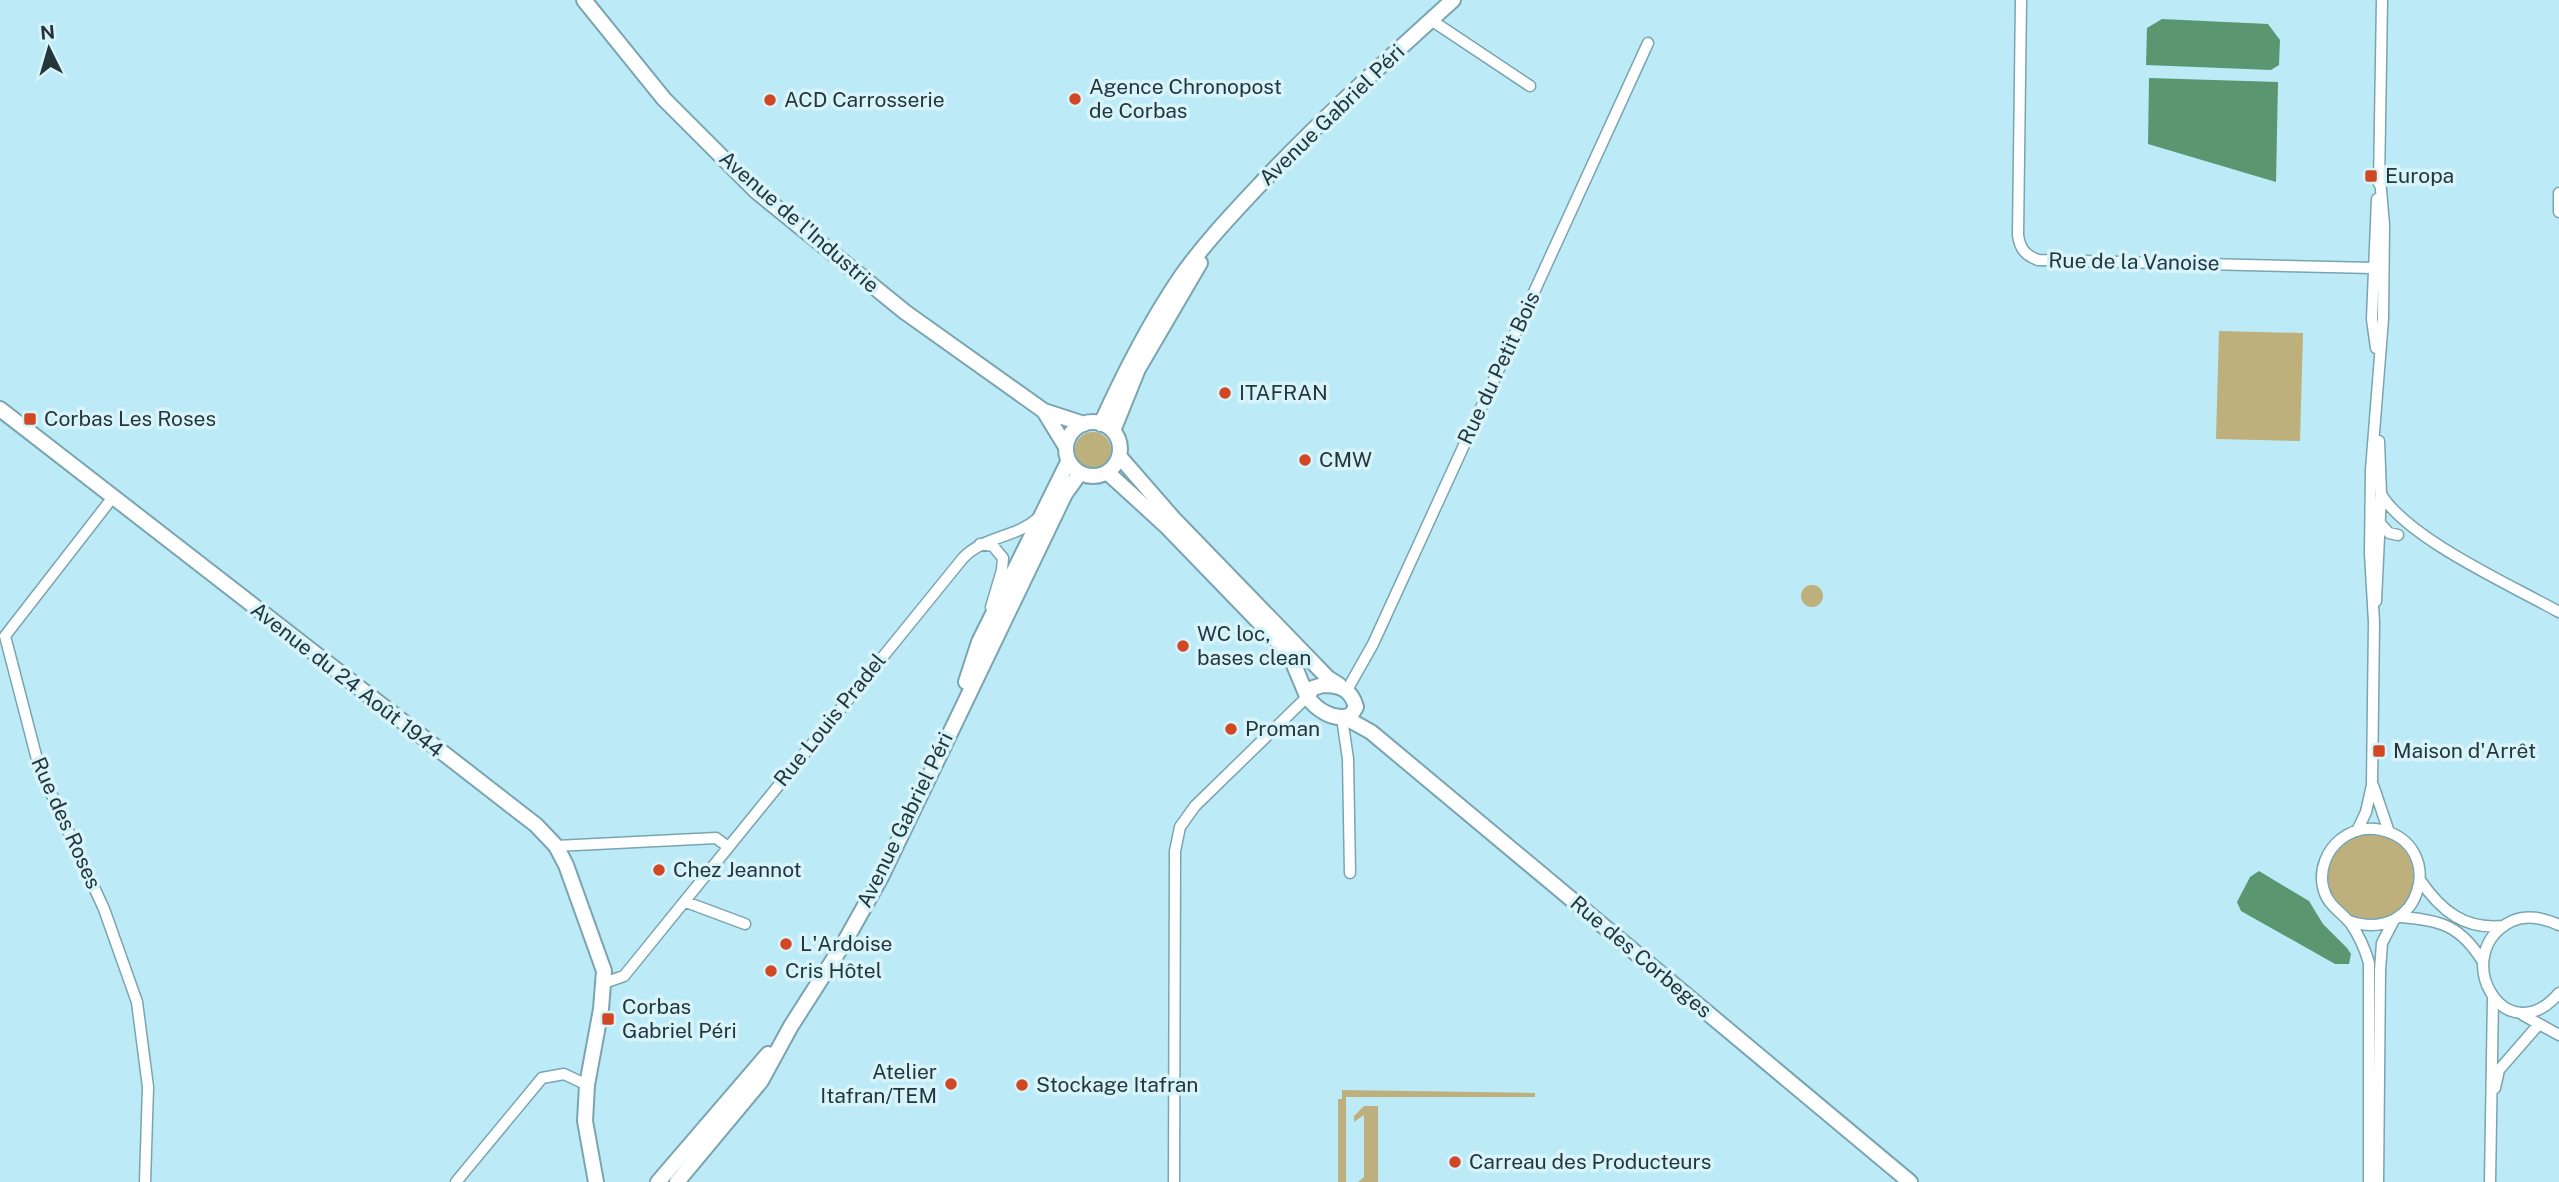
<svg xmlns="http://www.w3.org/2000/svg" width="2559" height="1182" font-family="'Public Sans',sans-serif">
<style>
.green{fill:#beb07d}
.water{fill:#5a9770}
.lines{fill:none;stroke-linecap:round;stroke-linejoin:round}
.street-casing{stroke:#79a5b1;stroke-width:13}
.secondary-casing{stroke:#79a5b1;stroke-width:18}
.street{stroke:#fff;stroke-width:10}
.secondary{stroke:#fff;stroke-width:14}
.poi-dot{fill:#d14723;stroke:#d8f4fb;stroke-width:2.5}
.labels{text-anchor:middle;stroke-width:7;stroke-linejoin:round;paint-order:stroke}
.poi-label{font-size:21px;fill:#24363b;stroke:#d8f4fb;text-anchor:start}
.street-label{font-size:21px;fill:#24363b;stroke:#d8f4fb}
</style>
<rect width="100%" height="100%" fill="#bceaf6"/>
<path class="green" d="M2219,331L2303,333L2300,441L2216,439Z
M1075 450a18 18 0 1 1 36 0a18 18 0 1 1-36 0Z
M1801 596a11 11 0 1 1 22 0a11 11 0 1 1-22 0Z
M2328 877a43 43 0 1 1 86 0a43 43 0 1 1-86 0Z
M1342,1090L1535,1093V1097H1346V1182H1338V1099H1342Z
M1364,1106H1378V1182H1358L1364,1177V1115L1354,1122V1116Z"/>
<path class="water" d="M2162,19L2268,24L2280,40L2279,65L2271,70L2146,65L2147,28Z
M2149,78L2278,82L2276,182L2148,144Z
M2259,871L2309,901L2323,924L2347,948L2351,954L2349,964H2335L2241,911L2237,902L2250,877Z"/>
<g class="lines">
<defs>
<path id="street" d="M2021,0L2018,235C2020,249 2025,255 2038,260L2373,268
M1431,20L1530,86
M2379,184L2382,0
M2559,193V212
M2376,348L2372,319L2377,199
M2381,494C2408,539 2511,585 2559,612
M113,497L5,636L39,767L104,909L137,1002L148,1087L145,1182
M2379,522L2389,533L2398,535
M980,544L993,546L1003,558L1002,570L991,607
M2376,601L2381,494L2379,441
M1347,690L1373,644L1648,43
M1342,718L1348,759L1350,873
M2373,785L2389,832
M2357,831L2366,812L2372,785L2374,622L2370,553L2371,470L2383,319L2384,225L2380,178
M556,846L716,838L727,846
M2420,880C2441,911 2465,930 2503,926
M686,902L745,924
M2401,917C2441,920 2461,926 2483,962
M2349,921C2423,946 2447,844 2381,830C2367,827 2353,830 2341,839C2327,850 2319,869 2323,887C2327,906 2341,911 2351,924C2360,937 2365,949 2369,963V1182
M2559,925C2544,918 2528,914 2512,921C2447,953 2505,1056 2559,993
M604,983L624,976L963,558C984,536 1015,538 1037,519
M2523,1015L2559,1035
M2495,1088L2499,1070L2539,1024
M456,1182L542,1078L564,1074L587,1085
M1174,1182L1175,851L1180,827L1195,806L1307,697
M2378,1182L2380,970L2382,943L2393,922
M2490,1182L2493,997"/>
<path id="secondary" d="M584,0L664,99L756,191L905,312L1044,411L1084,424
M0,409L536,825L556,846L566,865L604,971L601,1009L587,1085L585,1121L596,1182
M1044,411L1066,447
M1066 449a27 27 0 1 1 54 0a27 27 0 1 1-54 0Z
M1101,424C1124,373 1149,324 1180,278C1205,242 1237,209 1267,177C1326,115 1389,58 1453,0
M1113,431L1138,369L1200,263
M1119,456L1173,518L1328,678L1339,685
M1107,472L1165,525L1289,653L1307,696
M966,682L979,642L1068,462
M1323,685C1340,685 1351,689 1356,707L1351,715C1335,722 1316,710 1307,696L1313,688Z
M1344,717L1371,732L1910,1182
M658,1182L768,1054
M677,1182L761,1081L791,1026L844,943L881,877L1065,494L1080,473"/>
</defs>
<use href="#street" class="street-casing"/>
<use href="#secondary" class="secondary-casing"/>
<use href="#street" class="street"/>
<use href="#secondary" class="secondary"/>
</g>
<g class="poi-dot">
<circle cx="1075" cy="99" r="7"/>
<circle cx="770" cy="100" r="7"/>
<rect x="2364" y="169" width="14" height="14" rx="3.5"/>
<circle cx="1225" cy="393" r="7"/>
<rect x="23" y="412" width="14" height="14" rx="3.5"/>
<circle cx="1305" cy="460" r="7"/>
<circle cx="1183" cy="646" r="7"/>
<circle cx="1231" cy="729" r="7"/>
<rect x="2372" y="744" width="14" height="14" rx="3.5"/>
<circle cx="659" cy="870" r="7"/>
<circle cx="786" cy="944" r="7"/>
<circle cx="771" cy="971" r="7"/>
<rect x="601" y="1012" width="14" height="14" rx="3.5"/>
<circle cx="951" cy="1084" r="7"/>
<circle cx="1022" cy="1085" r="7"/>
<circle cx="1455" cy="1162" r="7"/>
</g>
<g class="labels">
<g class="poi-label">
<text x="1089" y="94">Agence Chronopost<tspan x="1089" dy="24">de Corbas</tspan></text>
<text x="784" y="107">ACD Carrosserie</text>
<text x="2385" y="183">Europa</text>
<text x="1239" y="400">ITAFRAN</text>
<text x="44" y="426">Corbas Les Roses</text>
<text x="1319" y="467">CMW</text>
<text x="1197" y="641">WC loc,<tspan x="1197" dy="24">bases clean</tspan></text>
<text x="1245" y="736">Proman</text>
<text x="2393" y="758">Maison d'Arrêt</text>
<text x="673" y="877">Chez Jeannot</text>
<text x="800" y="951">L'Ardoise</text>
<text x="785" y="978">Cris Hôtel</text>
<text x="622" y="1014">Corbas<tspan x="622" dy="24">Gabriel Péri</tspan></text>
<text x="937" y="1079" text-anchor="end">Atelier<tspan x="937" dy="24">Itafran/TEM</tspan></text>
<text x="1036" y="1092">Stockage Itafran</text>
<text x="1469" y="1169">Carreau des Producteurs</text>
</g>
<g class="street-label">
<text transform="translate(1332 115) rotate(-44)" y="7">Avenue Gabriel Péri</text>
<text transform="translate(799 222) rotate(41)" y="7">Avenue de l'Industrie</text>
<text transform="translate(2134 262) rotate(1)" y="7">Rue de la Vanoise</text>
<text transform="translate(1499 368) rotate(-65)" y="7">Rue du Petit Bois</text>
<text transform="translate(347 680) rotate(38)" y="7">Avenue du 24 Août 1944</text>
<text transform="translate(830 720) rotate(-51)" y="7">Rue Louis Pradel</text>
<text transform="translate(905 820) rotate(-64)" y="7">Avenue Gabriel Péri</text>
<text transform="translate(66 823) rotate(66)" y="7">Rue des Roses</text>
<text transform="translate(1641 957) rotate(40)" y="7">Rue des Corbeges</text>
</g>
</g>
<g transform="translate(49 49) rotate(355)" stroke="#d8f4fb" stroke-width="5" paint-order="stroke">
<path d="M0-5L12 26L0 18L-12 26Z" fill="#24363b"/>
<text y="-10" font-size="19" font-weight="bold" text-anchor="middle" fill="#24363b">N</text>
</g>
</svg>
